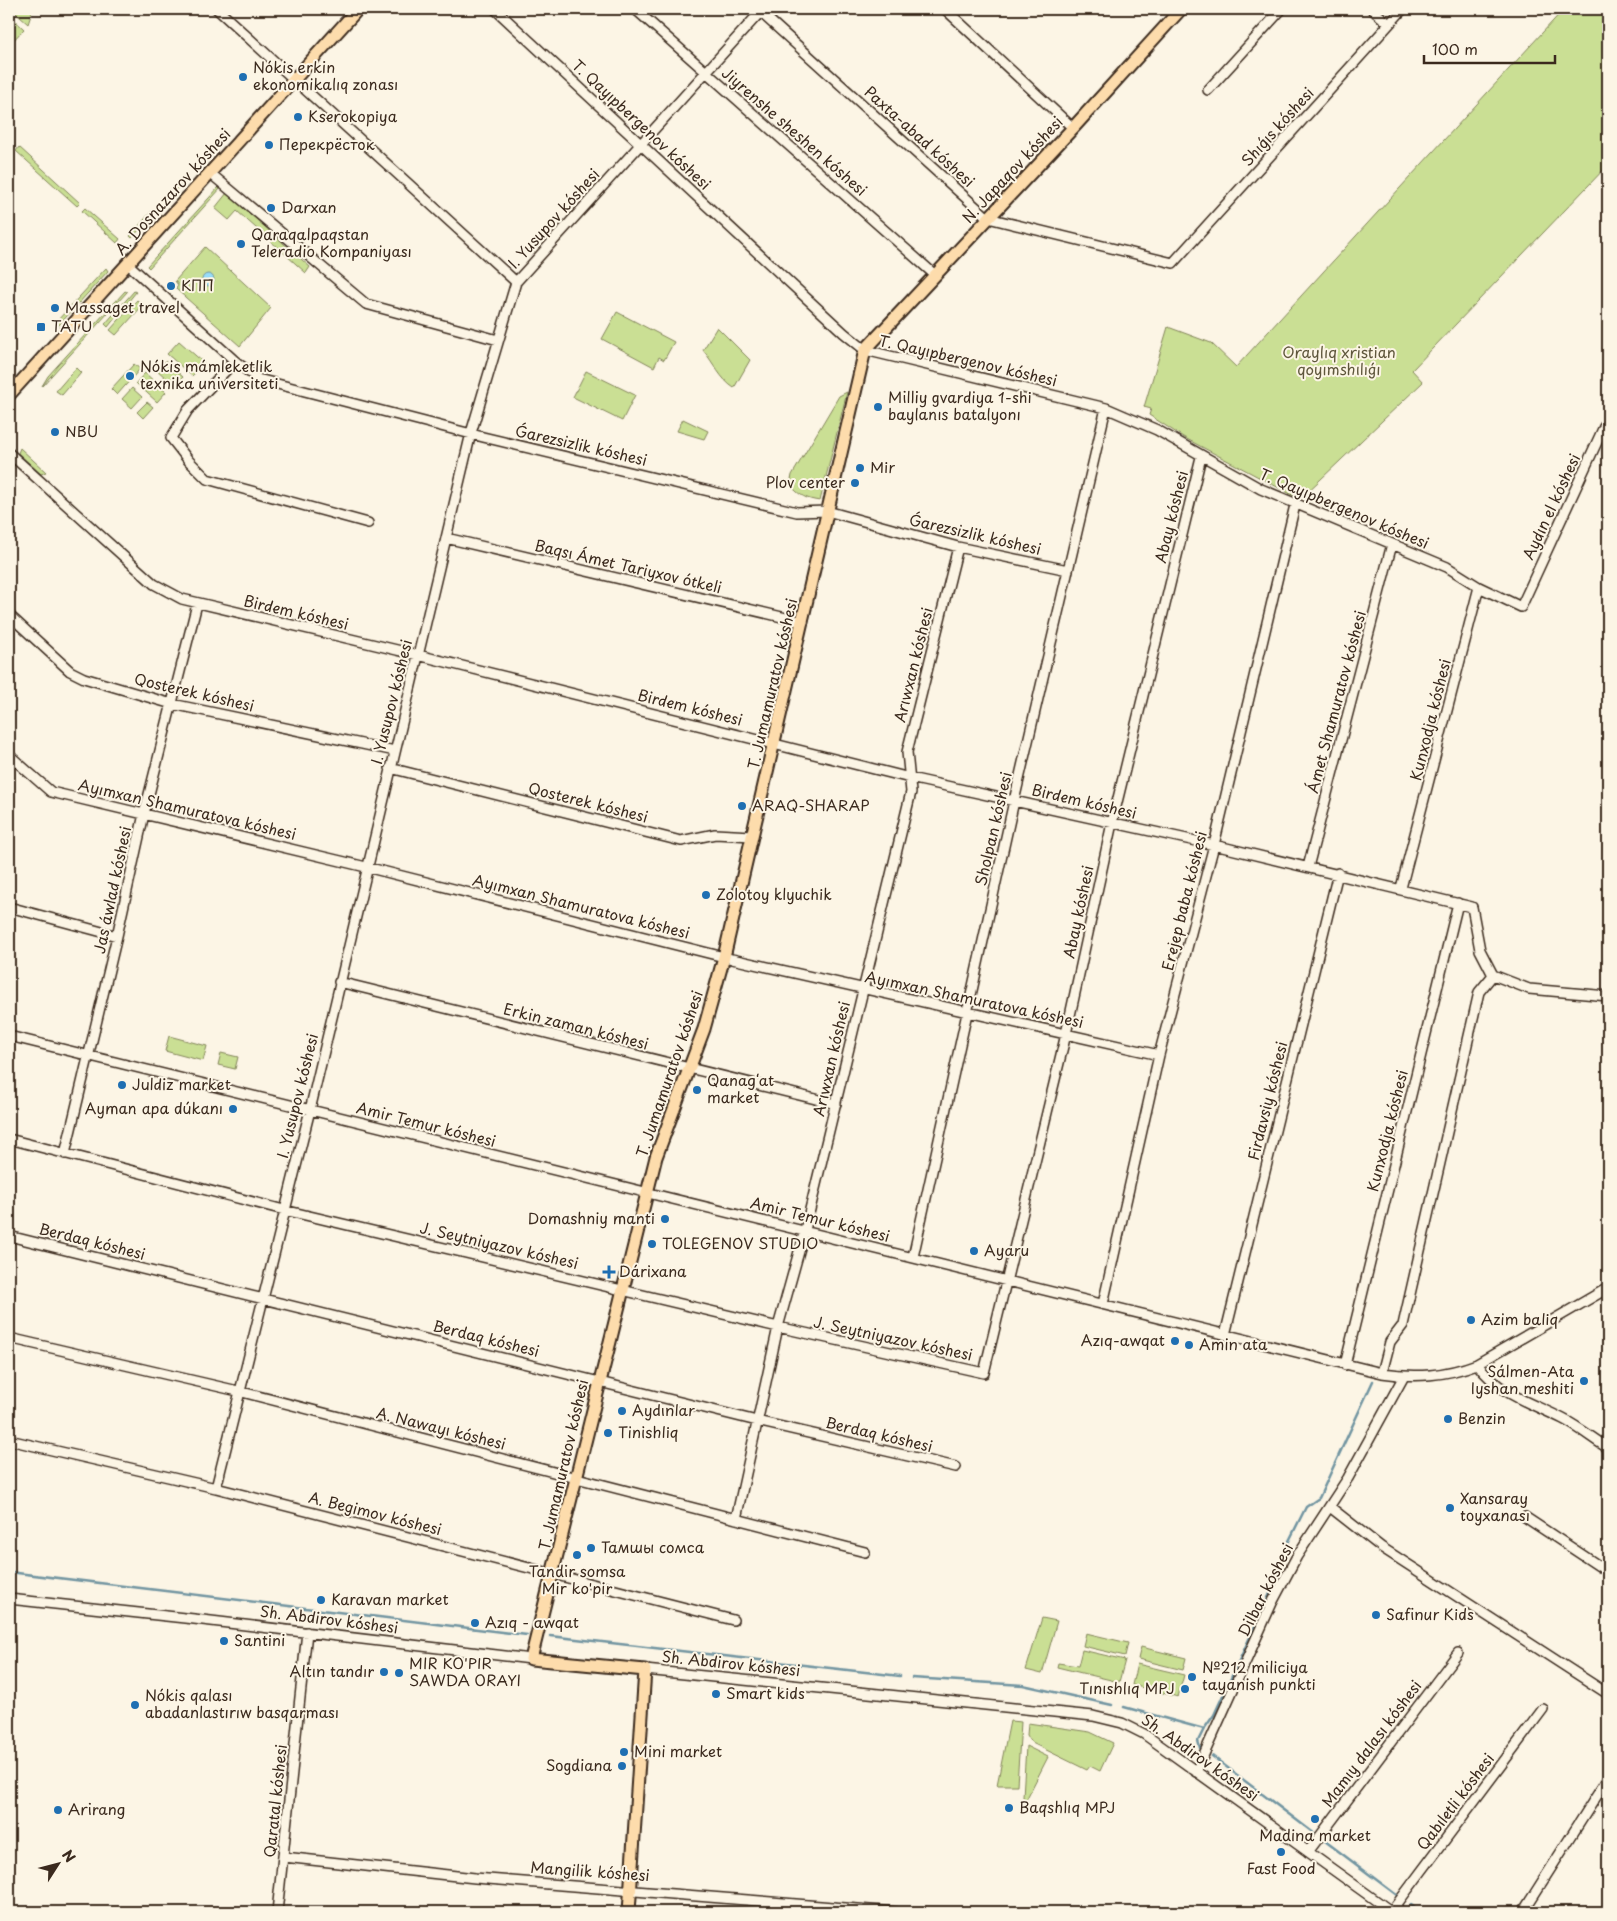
<svg xmlns="http://www.w3.org/2000/svg" width="1617" height="1921" font-family="'Playpen Sans',sans-serif">
<style>
.green{fill:#cadf94;stroke:#828459}
.water{fill:#97dcf9;stroke:#7295a1}
.lines{fill:none;stroke-linecap:round;stroke-linejoin:round}
.stream{stroke:#7295a1;stroke-width:2.5}
.minor-casing{stroke:#3b2a1e;stroke-width:12}
.major-casing{stroke:#3b2a1e;stroke-width:15}
.minor{stroke:#fcf5e5;stroke-width:9}
.major{stroke:#fddcac;stroke-width:11}
.poi-dot{fill:#1f6fb2;stroke:#fcf5e5;stroke-width:2}
.labels{text-anchor:middle;stroke-width:4;stroke-linejoin:round;paint-order:stroke}
.poi-label{font-size:15px;fill:#3b2a1e;stroke:#fcf5e5;text-anchor:start}
.street-label{font-size:15px;fill:#3b2a1e;stroke:#fcf5e5}
.park-label{font-size:15px;fill:#5f573c;stroke:#fcf5e5}
</style>
<rect width="100%" height="100%" fill="#fcf5e5"/>
<filter id="ink" filterUnits="userSpaceOnUse"><feTurbulence type="fractalNoise" baseFrequency=".02" numOctaves="2"/><feDisplacementMap in="SourceGraphic" scale="10" xChannelSelector="R" yChannelSelector="G"/><feConvolveMatrix kernelMatrix="1 2 1 2 8 2 1 2 1" color-interpolation-filters="sRGB"/></filter>
<g filter="url(#ink)">
<path class="green" d="M11,9H33L28,24Z
M1564,9H1608V165L1412,370L1423,382L1300,499L1183,437L1149,415L1151,409L1144,407L1168,327L1211,343L1236,367Z
M9,15L24,29L9,45Z
M19,147L80,203L77,206L16,151Z
M185,175L187,177L165,202L163,200Z
M219,187L221,188L149,268L147,266Z
M227,193L310,267L306,273L237,211L229,220L215,208Z
M85,208L120,239L117,243L82,211Z
M152,211L154,213L132,238L130,236Z
M205,247L271,308L240,346L176,289L178,285L175,281Z
M106,268L108,271L58,326L55,323Z
M125,291L127,292L42,386L48,376Z
M134,291L136,292L108,327L105,324Z
M137,300L143,305L116,335L110,330Z
M617,312L674,342L664,360L659,357L654,367L602,339Z
M717,327L750,360L734,388C720,379 714,363 703,350Z
M179,341L204,363L192,376L167,354Z
M165,361L183,377L175,386L157,370Z
M134,364L140,369L117,395L111,389Z
M76,368L81,373L62,395L56,391Z
M586,371L635,395L622,421L573,397Z
M145,373L166,392L157,402L136,383Z
M132,388L142,397L132,408L122,399Z
M847,392L820,501C806,499 800,496 790,485L792,475L839,396Z
M147,402L153,407L143,418L137,412Z
M683,419L708,431L704,439L677,431Z
M20,448L46,472L41,474L18,453Z
M169,1036L207,1046L203,1061L165,1051Z
M221,1053L238,1057L235,1069L218,1065Z
M1042,1618L1057,1621L1042,1674L1026,1670Z
M1086,1633L1128,1643L1125,1656L1083,1646Z
M1141,1647L1186,1658L1183,1670L1138,1659Z
M1082,1650L1125,1660L1119,1682L1057,1667L1058,1663L1078,1666Z
M1137,1664L1184,1675L1178,1697L1132,1685Z
M1010,1721L1021,1722L1017,1785H997Z
M1028,1723L1090,1732L1113,1743L1100,1771L1090,1766L1087,1770L1032,1743L1027,1735Z
M1026,1746L1048,1757L1026,1800L1023,1797Z"/>
<path class="water" d="M202 280a6 6 0 1 1 12 0a6 6 0 1 1-12 0Z"/>
<g class="lines">
<path class="stream" d="M1288,1543L1306,1507L1319,1498L1373,1381
M9,1572L527,1635
M550,1636L900,1676
M912,1678L1023,1685L1112,1705
M1124,1707L1204,1729L1198,1741L1200,1748
M1204,1729L1214,1715L1280,1572L1285,1550
M1212,1756L1315,1834
M1325,1841L1398,1896
M1411,1905L1420,1912"/>
<defs>
<path id="minor" d="M217,9L516,282
M495,9L844,333L865,350L1106,408L1157,430L1261,489L1447,567L1479,587L1521,607L1608,418
M635,9L935,275
M757,9L988,218L1173,263L1403,9
M945,9L1073,128
M1372,9L1389,24
M1208,90L1282,9
M210,173L366,304L498,340
M128,264L235,361L258,379L483,437L797,512L827,511L958,547L1068,570
M235,361L188,410L171,438L189,461L207,479L368,523
M9,453L154,584L182,599L418,655L910,778L1214,845L1472,907L1480,950L1493,975L1529,989L1608,996
M446,538L803,622
M9,615L70,671L84,678L172,704L395,751
M9,755L51,792L366,867L732,959L1159,1055
M390,768L681,841L715,834L752,836
M1308,867L1392,544
M1401,888L1479,587
M9,907L117,936
M339,982L836,1104
M9,1036L1382,1373C1416,1378 1445,1376 1477,1364L1608,1288
M9,1139L284,1210L778,1327L984,1373L1066,1034L1112,823L1201,457
M65,1154L117,936L144,814L197,604
M9,1236L757,1421L956,1467
M913,1257L1014,801L1106,408
M1103,1304L1159,1055L1214,845L1295,505
M1225,1335L1338,873
M9,1338L238,1391L865,1552
M1477,1364C1503,1397 1528,1401 1563,1419C1579,1427 1593,1439 1608,1448
M1345,1365L1458,903
M1382,1373L1390,1342L1403,1325L1479,992L1493,975
M9,1440L216,1488L733,1620
M216,1488L310,1110L471,433L516,282L763,9
M1330,1507L1381,1547L1608,1694
M1525,1517L1608,1572
M736,1519L778,1327L805,1230L911,792L907,752L958,547
M9,1599L194,1619L531,1659
M645,1670L1093,1716L1122,1723L1144,1734L1392,1912
M1196,1772L1272,1603L1297,1556L1348,1478L1404,1376
M1308,1852L1458,1653
M284,1857L475,1878L895,1912
M277,1912L307,1632
M1391,1912L1543,1709
M1523,1912L1608,1778"/>
<path id="major" d="M9,395L358,9
M629,1912L645,1670L531,1659L656,1157L704,1029L724,957L865,350L1073,128L1181,9"/>
</defs>
<use href="#minor" class="minor-casing"/>
<use href="#major" class="major-casing"/>
<use href="#minor" class="minor"/>
<use href="#major" class="major"/>
</g>
</g>
<g class="poi-dot">
<circle cx="243" cy="77" r="5"/>
<circle cx="298" cy="117" r="5"/>
<circle cx="269" cy="145" r="5"/>
<circle cx="271" cy="208" r="5"/>
<circle cx="241" cy="244" r="5"/>
<circle cx="171" cy="286" r="5"/>
<circle cx="55" cy="308" r="5"/>
<rect x="36" y="322" width="10" height="10" rx="2.5"/>
<circle cx="130" cy="376" r="5"/>
<circle cx="878" cy="407" r="5"/>
<circle cx="55" cy="432" r="5"/>
<circle cx="860" cy="468" r="5"/>
<circle cx="855" cy="483" r="5"/>
<circle cx="742" cy="806" r="5"/>
<circle cx="706" cy="895" r="5"/>
<circle cx="122" cy="1085" r="5"/>
<circle cx="697" cy="1090" r="5"/>
<circle cx="233" cy="1109" r="5"/>
<circle cx="665" cy="1219" r="5"/>
<circle cx="652" cy="1244" r="5"/>
<circle cx="974" cy="1251" r="5"/>
<path d="M606.5 1264.5h5v5h5v5h-5v5h-5v-5h-5v-5h5z"/>
<circle cx="1471" cy="1320" r="5"/>
<circle cx="1175" cy="1341" r="5"/>
<circle cx="1189" cy="1345" r="5"/>
<circle cx="1584" cy="1381" r="5"/>
<circle cx="622" cy="1411" r="5"/>
<circle cx="1448" cy="1419" r="5"/>
<circle cx="608" cy="1433" r="5"/>
<circle cx="1450" cy="1508" r="5"/>
<circle cx="591" cy="1548" r="5"/>
<circle cx="577" cy="1555" r="5"/>
<circle cx="321" cy="1600" r="5"/>
<circle cx="1376" cy="1615" r="5"/>
<circle cx="475" cy="1623" r="5"/>
<circle cx="224" cy="1641" r="5"/>
<circle cx="384" cy="1672" r="5"/>
<circle cx="399" cy="1673" r="5"/>
<circle cx="1192" cy="1677" r="5"/>
<circle cx="1185" cy="1689" r="5"/>
<circle cx="716" cy="1694" r="5"/>
<circle cx="135" cy="1705" r="5"/>
<circle cx="624" cy="1752" r="5"/>
<circle cx="622" cy="1766" r="5"/>
<circle cx="1009" cy="1808" r="5"/>
<circle cx="58" cy="1810" r="5"/>
<circle cx="1315" cy="1819" r="5"/>
<circle cx="1281" cy="1852" r="5"/>
</g>
<g class="labels">
<g class="poi-label">
<text x="253" y="73">Nókis erkin<tspan x="253" dy="17">ekonomikalıq zonası</tspan></text>
<text x="308" y="122">Kserokopiya</text>
<text x="279" y="150">Перекрёсток</text>
<text x="281" y="213">Darxan</text>
<text x="251" y="240">Qaraqalpaqstan<tspan x="251" dy="17">Teleradio Kompaniyası</tspan></text>
<text x="181" y="291">КПП</text>
<text x="65" y="313">Massaget travel</text>
<text x="51" y="332">TATU</text>
<text x="140" y="372">Nókis mámleketlik<tspan x="140" dy="17">texnika universiteti</tspan></text>
<text x="888" y="403">Milliy gvardiya 1-shi<tspan x="888" dy="17">baylanıs batalyonı</tspan></text>
<text x="65" y="437">NBU</text>
<text x="870" y="473">Mir</text>
<text x="845" y="488" text-anchor="end">Plov center</text>
<text x="752" y="811">ARAQ-SHARAP</text>
<text x="716" y="900">Zolotoy klyuchik</text>
<text x="707" y="1086">Qanagʻat<tspan x="707" dy="17">market</tspan></text>
<text x="132" y="1090">Juldiz market</text>
<text x="223" y="1114" text-anchor="end">Ayman apa dúkanı</text>
<text x="655" y="1224" text-anchor="end">Domashniy manti</text>
<text x="662" y="1249">TOLEGENOV STUDIO</text>
<text x="984" y="1256">Ayaru</text>
<text x="619" y="1277">Dárixana</text>
<text x="1481" y="1325">Azim baliq</text>
<text x="1165" y="1346" text-anchor="end">Azıq-awqat</text>
<text x="1199" y="1350">Amin ata</text>
<text x="1574" y="1377" text-anchor="end">Sálmen-Ata<tspan x="1574" dy="17">Iyshan meshiti</tspan></text>
<text x="632" y="1416">Aydınlar</text>
<text x="1458" y="1424">Benzin</text>
<text x="618" y="1438">Tinishliq</text>
<text x="1460" y="1504">Xansaray<tspan x="1460" dy="17">toyxanası</tspan></text>
<text x="601" y="1553">Тамшы сомса</text>
<text x="577" y="1577" text-anchor="middle">Tandir somsa<tspan x="577" dy="17">Mir ko'pir</tspan></text>
<text x="331" y="1605">Karavan market</text>
<text x="1386" y="1620">Safinur Kids</text>
<text x="485" y="1628">Azıq - awqat</text>
<text x="234" y="1646">Santini</text>
<text x="409" y="1669">MIR KO'PIR<tspan x="409" dy="17">SAWDA ORAYI</tspan></text>
<text x="1202" y="1673">№212 miliciya<tspan x="1202" dy="17">tayanish punkti</tspan></text>
<text x="374" y="1677" text-anchor="end">Altın tandır</text>
<text x="1175" y="1694" text-anchor="end">Tınıshlıq MPJ</text>
<text x="726" y="1699">Smart kids</text>
<text x="145" y="1701">Nókis qalası<tspan x="145" dy="17">abadanlastırıw basqarması</tspan></text>
<text x="634" y="1757">Mini market</text>
<text x="612" y="1771" text-anchor="end">Sogdiana</text>
<text x="1019" y="1813">Baqshlıq MPJ</text>
<text x="68" y="1815">Arirang</text>
<text x="1315" y="1841" text-anchor="middle">Madina market</text>
<text x="1281" y="1874" text-anchor="middle">Fast Food</text>
</g>
<g class="street-label">
<text transform="translate(641 125) rotate(43)" y="5">T. Qayıpbergenov kóshesi</text>
<text transform="translate(1278 127) rotate(-48)" y="5">Shıǵıs kóshesi</text>
<text transform="translate(794 132) rotate(41)" y="5">Jiyrenshe sheshen kóshesi</text>
<text transform="translate(919 137) rotate(42)" y="5">Paxta-abad kóshesi</text>
<text transform="translate(1013 170) rotate(-47)" y="5">N. Japaqov kóshesi</text>
<text transform="translate(173 192) rotate(-48)" y="5">A. Dosnazarov kóshesi</text>
<text transform="translate(554 219) rotate(-48)" y="5">I. Yusupov kóshesi</text>
<text transform="translate(968 361) rotate(13)" y="5">T. Qayıpbergenov kóshesi</text>
<text transform="translate(581 446) rotate(13)" y="5">Ǵarezsizlik kóshesi</text>
<text transform="translate(1552 507) rotate(-65)" y="5">Aydın el kóshesi</text>
<text transform="translate(1344 509) rotate(23)" y="5">T. Qayıpbergenov kóshesi</text>
<text transform="translate(1172 517) rotate(-76)" y="5">Abay kóshesi</text>
<text transform="translate(975 535) rotate(13)" y="5">Ǵarezsizlik kóshesi</text>
<text transform="translate(628 567) rotate(13)" y="5">Baqsı Ámet Tariyxov ótkeli</text>
<text transform="translate(296 613) rotate(13)" y="5">Birdem kóshesi</text>
<text transform="translate(914 665) rotate(-76)" y="5">Arıwxan kóshesi</text>
<text transform="translate(773 684) rotate(-77)" y="5">T. Jumamuratov kóshesi</text>
<text transform="translate(194 693) rotate(13)" y="5">Qosterek kóshesi</text>
<text transform="translate(392 702) rotate(-76)" y="5">I. Yusupov kóshesi</text>
<text transform="translate(1337 702) rotate(-75)" y="5">Ámet Shamuratov kóshesi</text>
<text transform="translate(690 708) rotate(14)" y="5">Birdem kóshesi</text>
<text transform="translate(1431 720) rotate(-76)" y="5">Kunxodja kóshesi</text>
<text transform="translate(1084 802) rotate(13)" y="5">Birdem kóshesi</text>
<text transform="translate(588 803) rotate(14)" y="5">Qosterek kóshesi</text>
<text transform="translate(187 810) rotate(13)" y="5">Ayımxan Shamuratova kóshesi</text>
<text transform="translate(994 829) rotate(-77)" y="5">Sholpan kóshesi</text>
<text transform="translate(113 890) rotate(-78)" y="5">Jas áwlad kóshesi</text>
<text transform="translate(1185 901) rotate(-76)" y="5">Erejep baba kóshesi</text>
<text transform="translate(581 907) rotate(14)" y="5">Ayımxan Shamuratova kóshesi</text>
<text transform="translate(1079 912) rotate(-78)" y="5">Abay kóshesi</text>
<text transform="translate(974 1000) rotate(12)" y="5">Ayımxan Shamuratova kóshesi</text>
<text transform="translate(576 1027) rotate(14)" y="5">Erkin zaman kóshesi</text>
<text transform="translate(832 1059) rotate(-77)" y="5">Arıwxan kóshesi</text>
<text transform="translate(670 1074) rotate(-71)" y="5">T. Jumamuratov kóshesi</text>
<text transform="translate(298 1096) rotate(-76)" y="5">I. Yusupov kóshesi</text>
<text transform="translate(1268 1101) rotate(-76)" y="5">Firdavsiy kóshesi</text>
<text transform="translate(426 1125) rotate(14)" y="5">Amir Temur kóshesi</text>
<text transform="translate(1388 1131) rotate(-76)" y="5">Kunxodja kóshesi</text>
<text transform="translate(820 1220) rotate(14)" y="5">Amir Temur kóshesi</text>
<text transform="translate(92 1242) rotate(14)" y="5">Berdaq kóshesi</text>
<text transform="translate(499 1246) rotate(13)" y="5">J. Seytniyazov kóshesi</text>
<text transform="translate(486 1339) rotate(14)" y="5">Berdaq kóshesi</text>
<text transform="translate(893 1339) rotate(12)" y="5">J. Seytniyazov kóshesi</text>
<text transform="translate(441 1429) rotate(14)" y="5">A. Nawayı kóshesi</text>
<text transform="translate(879 1435) rotate(13)" y="5">Berdaq kóshesi</text>
<text transform="translate(564 1465) rotate(-77)" y="5">T. Jumamuratov kóshesi</text>
<text transform="translate(375 1514) rotate(14)" y="5">A. Begimov kóshesi</text>
<text transform="translate(1266 1590) rotate(-63)" y="5">Dilbar kóshesi</text>
<text transform="translate(329 1620) rotate(7)" y="5">Sh. Abdirov kóshesi</text>
<text transform="translate(731 1664) rotate(6)" y="5">Sh. Abdirov kóshesi</text>
<text transform="translate(1372 1744) rotate(-53)" y="5">Mamıy dalası kóshesi</text>
<text transform="translate(1200 1758) rotate(35)" y="5">Sh. Abdirov kóshesi</text>
<text transform="translate(276 1801) rotate(-84)" y="5">Qaratal kóshesi</text>
<text transform="translate(1456 1802) rotate(-53)" y="5">Qabıletli kóshesi</text>
<text transform="translate(590 1872) rotate(4)" y="5">Mangilik kóshesi</text>
</g>
<g class="park-label">
<text x="1339" y="358">Oraylıq xristian<tspan x="1339" dy="17">qoyımshılıǵı</tspan></text>
</g>
</g>
<rect width="1617" height="1921" fill="none" stroke="#fcf5e5" stroke-width="30"/>
<rect x="15" y="15" width="1587" height="1891" fill="none" stroke="#3b2a1e" stroke-width="2" filter="url(#ink)"/>
<g transform="translate(58 1864) rotate(54)" stroke="#fcf5e5" stroke-width="4" paint-order="stroke">
<path d="M0-4L9 19L0 12L-9 19Z" fill="#3b2a1e"/>
<text y="-8" font-size="14" font-weight="bold" text-anchor="middle" fill="#3b2a1e">N</text>
</g>
<path d="M1424 55v8h131v-8" fill="none" stroke="#3b2a1e" stroke-width="2.5"/>
<text x="1432" y="55" font-size="15" fill="#3b2a1e" stroke="#fcf5e5" stroke-width="4" paint-order="stroke">100 m</text>
</svg>
